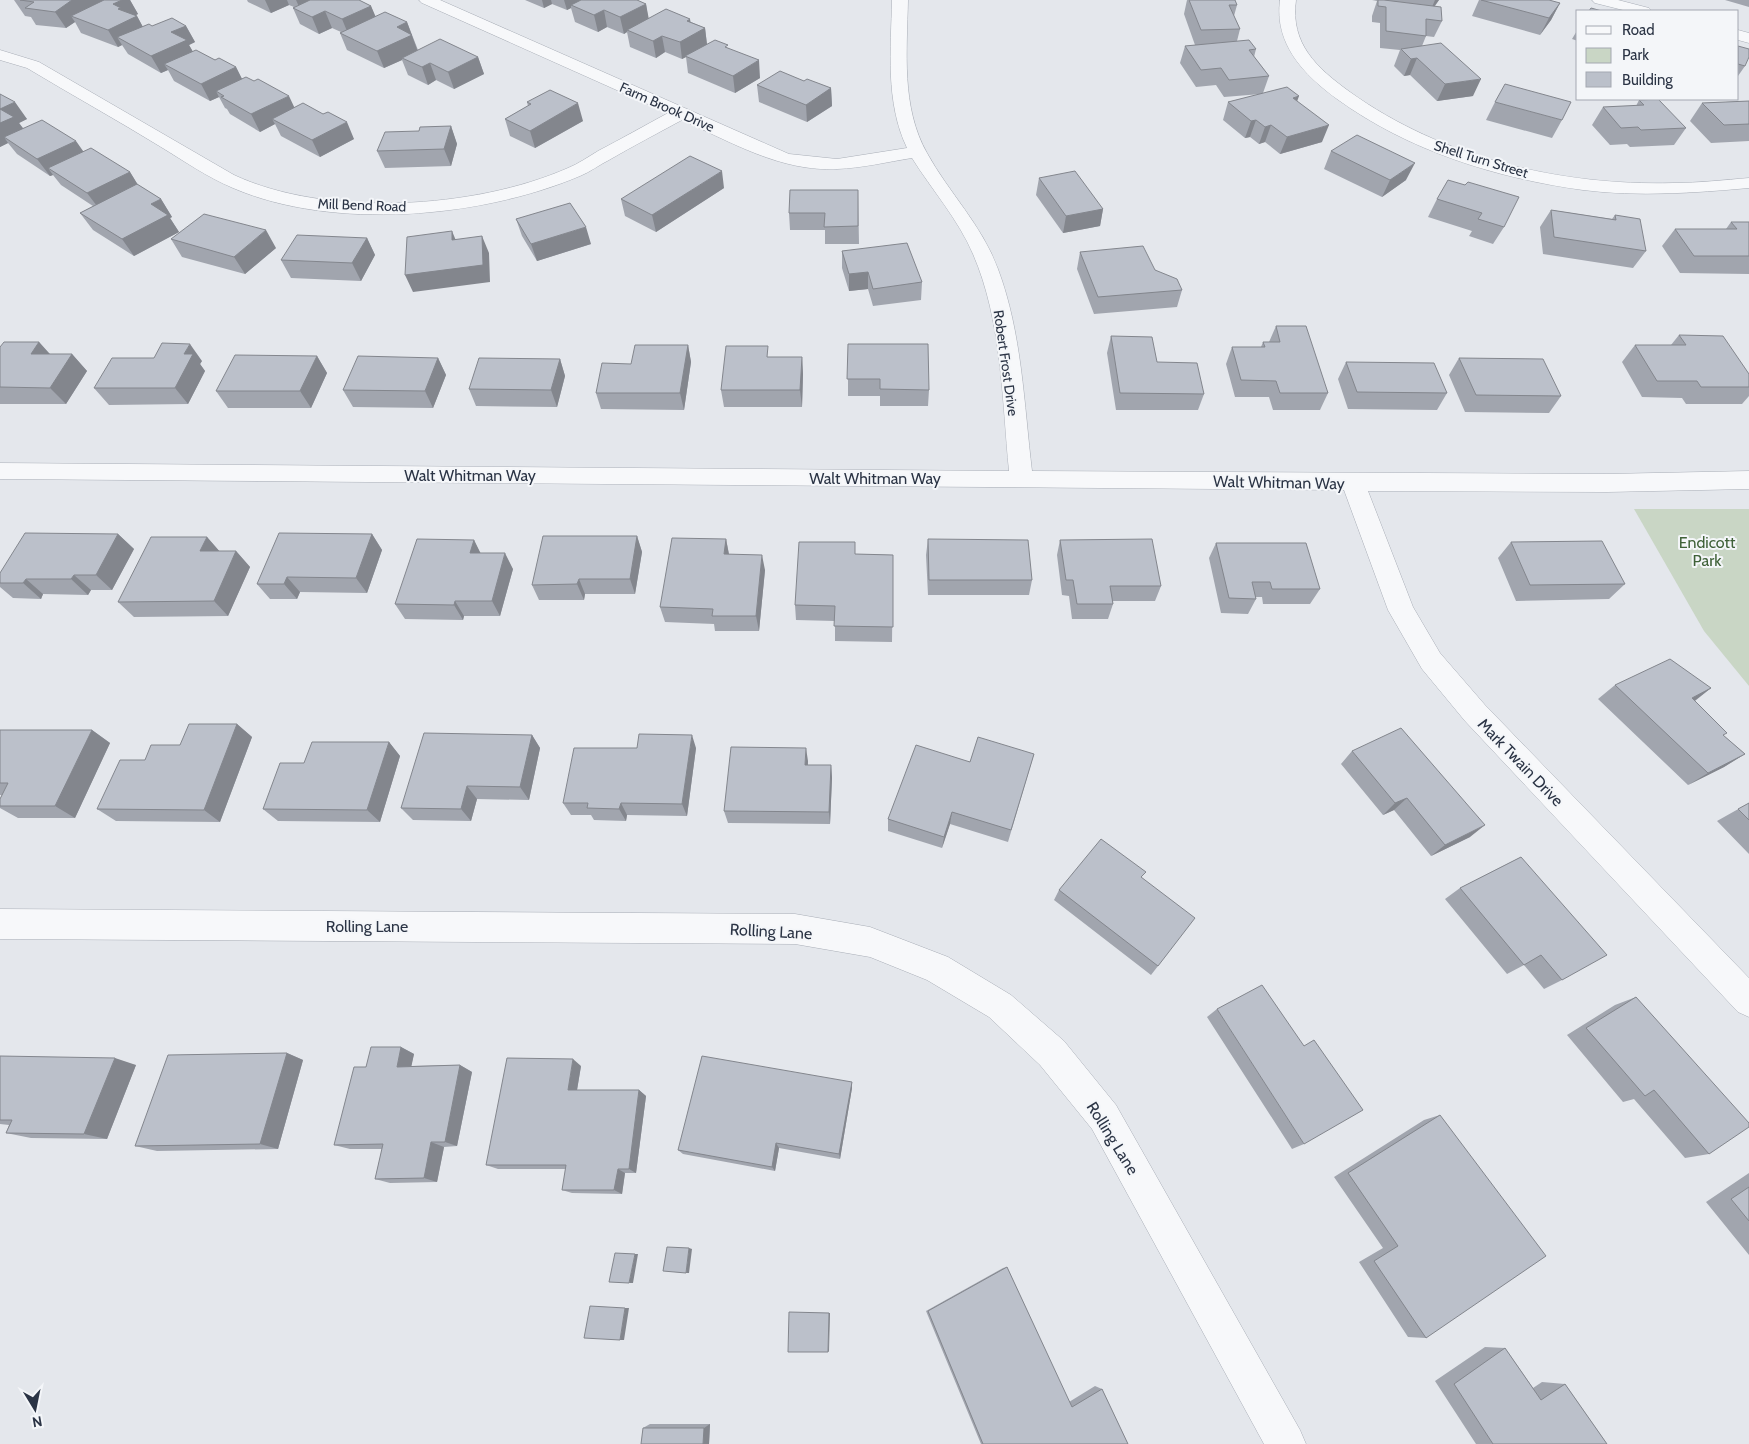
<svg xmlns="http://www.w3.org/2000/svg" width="1749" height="1444" font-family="Cabin,sans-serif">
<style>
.green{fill:#c9d6c5}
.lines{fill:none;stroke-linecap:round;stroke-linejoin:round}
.minor-casing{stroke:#a9aeb7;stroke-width:1}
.minor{fill:#f7f8fa;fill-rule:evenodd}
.wall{fill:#a1a5ae}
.shaded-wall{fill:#83868d}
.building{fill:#bbc0ca;stroke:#83868d}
.labels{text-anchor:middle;stroke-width:4;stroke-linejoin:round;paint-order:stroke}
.far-street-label{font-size:14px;fill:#2b3445;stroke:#f4f6f9}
.street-label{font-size:16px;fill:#2b3445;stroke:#f4f6f9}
.park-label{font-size:16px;fill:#3f6138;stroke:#f4f6f9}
</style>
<rect width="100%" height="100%" fill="#e4e7ec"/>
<path class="green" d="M1634,509H1749V686L1704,631Z"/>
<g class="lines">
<defs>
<path id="minor" d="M419,0H440L789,154L837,159L907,148C885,102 891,49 892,0H908C907,51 901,107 927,153C949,193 982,225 998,269C1022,333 1024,404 1032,471L1607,474L1749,471V489L1607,492L1368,491L1413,607L1440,653L1485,705L1749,978V1017L1738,1012L1465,721L1422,669L1388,610L1344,490L0,479V463L1009,471C1002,399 1002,321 973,254C958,219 932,190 912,158C887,162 862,168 837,169C781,172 731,142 682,120C658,133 633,146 609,160C599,165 590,172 580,176C481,218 333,231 233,188C207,177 184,161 161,147C117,120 72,95 27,68L0,60V50L39,62L234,175C326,218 475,209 568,168C578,164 588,157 598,151C621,139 644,126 668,113L422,3Z
M1280,0H1296C1290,44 1317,68 1350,92C1442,158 1561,186 1673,183C1699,183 1724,180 1749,178V188C1693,193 1639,197 1583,190C1496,178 1409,151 1337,99C1304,75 1274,44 1280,0Z
M1592,0H1618L1649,8L1652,11H1627L1595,3Z
M1738,30L1749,33V43L1738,40Z
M0,909L795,914L870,927L948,957L1011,995L1064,1041L1116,1105L1300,1430L1306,1444H1264L1092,1129L1040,1065L989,1017L927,980L870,957L795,944L0,939Z"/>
</defs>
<use href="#minor" class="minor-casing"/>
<use href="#minor" class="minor"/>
</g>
<path class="wall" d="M14,0H130L138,14L134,16H137L143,27L186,26L195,42L189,45L193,52L236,67L242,79L294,108L354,139L320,157L281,136L275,124L260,132L230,114L227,109L225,108L219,97L210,101L174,81L168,70L161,73L128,54L122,45L118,47L81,33L75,22L66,28L36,25L31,17L25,16Z
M247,0H359L371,6L375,17L407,22L418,50L478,57L484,74L454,89L436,80L428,85L408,75L402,60L384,68L347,50L340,33L341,32L332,28L319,34L300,24L293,8L294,7L289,5L271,13L248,2Z
M525,0H637L646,4L648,18L691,22L705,28L707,44L728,48L760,78L735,93L688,73L686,57L682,59L665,52L656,58L630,47L627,32L624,34L607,27L598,32L575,22L571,8L567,10L552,4L544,8Z
M1187,0L1237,5L1234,16L1240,29L1237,41L1256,49L1254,57L1269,76L1263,93L1297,101L1322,142L1280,154L1265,142L1259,144L1250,137L1245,138L1223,120L1228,102L1261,94L1224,97L1216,85L1196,87L1180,63L1185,46L1195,45L1184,14Z
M1372,0H1439L1435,6L1442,21L1434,37L1426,36L1422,46L1473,96L1437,101L1410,75L1404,76L1394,66L1400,50L1380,48V23L1372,22V16L1377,1Z
M1479,0L1560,3L1551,20L1540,35L1472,16Z
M1725,0H1749V7Z
M1578,29V41L1572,39Z
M1738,46L1745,66L1738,76Z
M804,81L831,88L832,106L807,122L759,102L757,85Z
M0,94L27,119L19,123L23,128L83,152L130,172L138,185L161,199L172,217L170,218L179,232L134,256L93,230L80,213L93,206L61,185L53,175L50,176L17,154L8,143L0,147Z
M1639,100L1686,128L1674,145L1630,147L1627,144L1610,145L1592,125L1603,107L1636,106Z
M1749,101V141L1711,143L1690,121L1702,103Z
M527,102L583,121L535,148L510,136L505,119L528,106Z
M1495,102L1562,120L1552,138L1486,120Z
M451,126L457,144L451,166L385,168L377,151L419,131Z
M1331,151L1406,180L1382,197L1324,169Z
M1039,178L1103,209L1100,226L1063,233L1036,195Z
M1465,185L1504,227L1493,244L1469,236L1472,231L1428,217L1437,199Z
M724,188L656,232L625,216L621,199Z
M858,190L859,244H825V230H790L789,213Z
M1551,210L1612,219L1615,215L1646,251L1633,268L1543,254L1540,227Z
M516,219L591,244L537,261L522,236Z
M1731,222H1749V274L1680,273L1662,246L1675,229H1726Z
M367,238L375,255L361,281L291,278L281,260Z
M171,239L276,248L245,274L182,257Z
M842,251L922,282L921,300L873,306L868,289L849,291L842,268Z
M1080,252L1155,270L1182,290L1177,307L1094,314L1077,269Z
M1276,326L1328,393L1320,410H1273L1269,397H1235L1226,364L1232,347H1261L1263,342H1269Z
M1679,335L1749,374V396L1742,404H1686L1682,398L1642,397L1622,362L1635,345H1671Z
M1111,336L1157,362L1204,394L1198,410H1116L1107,353Z
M39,342L50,354H72L87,371L66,404H0V347Z
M848,344L929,390L928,406H880V396H848Z
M688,345L691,362L684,410L601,409L596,393Z
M317,356L327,373L311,408H228L216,391Z
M769,357H802L803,374L802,407H724L721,390Z
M438,358L446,375L433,408L353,407L343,390Z
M1459,358L1561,396L1549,413L1465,412L1449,375Z
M560,359L565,376L557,407L476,406L469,389Z
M202,361L200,364L205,371L188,404L109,405L94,388Z
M1346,362L1447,393L1437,410L1348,409L1338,379Z
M118,534L134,549L112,590H91L88,595L43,594L41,599L13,598L0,587V573Z
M372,534L382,550L367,593L300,592L297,599H270L257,584Z
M637,536L642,552L635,594H585L584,600H539L532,585Z
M207,537L219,551H236L250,567L228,616L134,617L118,602Z
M726,539L729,554L765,570L759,631H715L714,624L665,622L660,607Z
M928,539L1032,580L1029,595H928L926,555Z
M474,540L480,553L513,569L500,616H464L463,620L405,619L395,604Z
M1060,540L1161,586L1155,601H1113V604L1108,619H1072L1069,596L1062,595L1057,555Z
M855,542V554L893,555L892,642L835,641V621L796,620L795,605Z
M1511,542L1625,584L1609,599L1516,601L1498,558Z
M1216,543L1320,589L1310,604H1263L1262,597H1256V599L1248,614L1221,613L1209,558Z
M1615,685L1711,688L1695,701L1723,735L1745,754L1724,767L1688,785L1598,699Z
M237,724L252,737L220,822L116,821L97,809L145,760L180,745Z
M0,730H92L110,743L75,818H18L0,808V799L2,795H0Z
M532,735L540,748L529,800L477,799L471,821L413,820L401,808Z
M389,742L400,756L380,822L278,821L263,809L304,763Z
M696,748L687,816L627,815L626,821L594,820L591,815H571L563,803Z
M1352,751L1470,837L1431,856L1394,810L1383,815L1341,764Z
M1034,754L1008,842L950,824L942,848L888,831V819L970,762Z
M808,761V765H831L832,778L830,824L728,823L724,811Z
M1749,803V854L1717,821Z
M1521,857L1562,980L1544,989L1524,965L1507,974L1445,899L1460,888Z
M1142,878L1158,966L1151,975L1054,900L1059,890Z
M1636,997L1709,1154L1685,1158L1634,1099L1623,1102L1567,1035L1615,1005Z
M1217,1009L1304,1144L1292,1149L1207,1017Z
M401,1047L414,1054L411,1066L460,1065L472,1072L457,1146L444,1147L437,1182L390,1183L375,1179L382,1149H350L334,1145L366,1067Z
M287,1053L303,1060L278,1149L157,1151L135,1146Z
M0,1056L136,1065L107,1139L31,1138L6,1133L9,1125L0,1124Z
M581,1066L577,1090H639L646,1096L636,1173H625L622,1194L572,1193L562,1190L566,1169H498L486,1165Z
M852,1082V1088L840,1159L779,1148L775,1171L683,1154L678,1150Z
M1440,1115L1426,1338L1408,1337L1359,1262L1383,1248L1334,1177L1424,1120Z
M1749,1173V1255L1706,1202Z
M1007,1267L1069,1402L1095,1386L1102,1389L1128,1444H981L926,1311L1003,1268Z
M1485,1347L1505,1348L1533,1388L1542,1382L1565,1384L1607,1444H1476L1435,1381Z
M650,1424H710L709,1444L643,1428Z"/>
<path class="shaded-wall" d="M72,0H106L71,16L75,22L66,28L55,12Z
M122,0H130L138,14L127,19L137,16L146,33L117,37L122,45L118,47L108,30L113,4Z
M265,0H287L289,5L271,13Z
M296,0H325L301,11Z
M542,0H551L552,4L544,8Z
M564,0H586L571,5V8L567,10Z
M1435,0H1439L1430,12Z
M1560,3L1551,20L1540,35L1549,18Z
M646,4L649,20L627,30V32L624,34L620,17Z
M371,6L378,22L349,36L342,19Z
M604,10L607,27L598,32L594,15Z
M325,11L332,28L319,34L312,17Z
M690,19L693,35L705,28L707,45L685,56L686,57L682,59L680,42L687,21Z
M407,22L418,52L402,58V60L384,68L377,51L397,27Z
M186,26L195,42L189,45L196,57L164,64L168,70L161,73L151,56L171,32Z
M662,36L665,52L656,58L653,41Z
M478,57L484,74L454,89L448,72Z
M1417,58L1410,75L1404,76L1411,59Z
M759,60L760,78L735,93L733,76Z
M430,63L436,80L428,85L422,67Z
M236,67L245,85L216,91L219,97L210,101L201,84Z
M1481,79L1473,96L1437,101L1445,84Z
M831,88L832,106L807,122L806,105Z
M289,96L297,113L272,119L275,124L260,132L251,114Z
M1299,96L1293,113V98Z
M15,102L27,119L19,123L27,134L4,137L8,143L0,147V109Z
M578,103L583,121L535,148L530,131Z
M1256,120L1250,137L1245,138L1251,121Z
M347,122L354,139L320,157L312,140Z
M1271,125L1265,142L1259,144L1265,127Z
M1329,125L1322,142L1280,154L1287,137Z
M451,126L457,144L451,166L444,149Z
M76,141L88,158L48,168L53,175L50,176L37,159Z
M1415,163L1406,180L1382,197L1390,180Z
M722,171L724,188L656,232L652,215Z
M130,172L141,190L100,210L87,193Z
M161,199L172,217L170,218L179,232L134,256L122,239L151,204Z
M1103,209L1100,226L1063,233L1066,216Z
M586,227L591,244L537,261L531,244Z
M266,230L276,248L245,274L234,257Z
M452,231L459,248L452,240Z
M482,236L489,253L490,282L413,292L405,275Z
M367,238L375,255L361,281L352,263Z
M868,272V289L849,291V274Z
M39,342L54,359L31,354Z
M190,344L202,361L200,364L205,371L188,404L175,388L184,354Z
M688,345L691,362L684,410L680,393Z
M72,354L87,371L66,404L50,388Z
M317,356L327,373L311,408L300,391Z
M802,357L803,374L802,407L800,390Z
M438,358L446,375L433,408L425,391Z
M560,359L565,376L557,407L551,390Z
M118,534L134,549L112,590L96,575Z
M372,534L382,550L367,593L356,578Z
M637,536L642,552L635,594L630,579Z
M207,537L221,553L200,551Z
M726,539L729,555L724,554Z
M474,540L482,556L470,553Z
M236,551L250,567L228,616L214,601Z
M505,553L513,569L500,616L492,601Z
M762,555L765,570L759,631L756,616Z
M74,575L91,590L88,595L71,579Z
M287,577L300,592L297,599L284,584Z
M26,579L43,594L41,599L23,583Z
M579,579L585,594L584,600L577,584Z
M455,601L464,616L463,620L454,605Z
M1711,688L1693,702L1692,698Z
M237,724L252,737L220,822L204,810Z
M92,730L110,743L75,818L55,806Z
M532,735L540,748L529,800L520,787Z
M692,735L696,748L687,816L682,804Z
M389,742L400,756L380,822L367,810Z
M806,748L808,761L807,777L805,765Z
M1745,754L1724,767L1688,785L1708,773Z
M831,765L832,778L830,824L829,812Z
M467,786L477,799L471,821L461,809Z
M1407,798L1394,810L1383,815L1395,803Z
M621,803L627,815L626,821L619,809Z
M952,812L950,824L942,848L944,837Z
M1485,825L1470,837L1431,856L1445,845Z
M401,1047L414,1054L410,1073L397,1067Z
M287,1053L303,1060L278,1149L260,1144Z
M115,1058L136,1065L107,1139L84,1134Z
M573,1059L581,1066L576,1096L568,1090Z
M460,1065L472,1072L457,1146L445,1142Z
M852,1082V1088L840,1159L839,1154Z
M639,1090L646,1096L636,1173L629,1169Z
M431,1142L444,1147L437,1182L424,1178Z
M776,1143L779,1148L775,1171L772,1167Z
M618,1169L625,1173L622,1194L614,1190Z
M689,1248L692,1249L689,1273H686Z
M635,1254H638L633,1283H629Z
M625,1308H629L624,1340H620Z
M829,1313H830L829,1351L828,1352Z
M710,1424L709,1444H703L704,1428Z"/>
<path class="building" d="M20,0H72L55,12L25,8L34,2Z
M104,0H122L113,4L121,8L118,9L137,16L108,30L71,16Z
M310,0H359L371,6L342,19L325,11L312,17L293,8Z
M581,0H637L646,4L620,17L604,10L594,15L571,5Z
M1189,0H1235L1237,5H1229L1240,29L1201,30Z
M1378,0H1384L1441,7L1442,21L1426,19V36L1386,31V7L1378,6Z
M1481,0H1549L1560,3L1549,18Z
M1591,8L1602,11H1589Z
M666,9L690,19L687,21L705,28L680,42L662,36L653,41L627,30Z
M385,12L407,22L397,27L412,35L377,51L340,33Z
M172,18L186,26L171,32L187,40L151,56L117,37L149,24L152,26Z
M440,39L478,57L448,72L430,63L422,67L402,58Z
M715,40L728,45L725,47L759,60L733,76L685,56Z
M1249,40L1256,49L1249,50L1269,76L1229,80L1221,68L1201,70L1185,46Z
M1441,43L1481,79L1445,84L1417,58L1411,59L1401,49Z
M1738,46L1749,49V57L1745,66L1738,64Z
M196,50L215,60L219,58L236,67L201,84L164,64Z
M780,71L804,81L807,79L831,88L806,105L757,85Z
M246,77L254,81L258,79L289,96L251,114L221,97L224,96L216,91Z
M1505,84L1571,102L1562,120L1495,102Z
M1287,87L1299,96L1293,98L1329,125L1287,137L1271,125L1265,127L1256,120L1251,121L1228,102Z
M550,90L578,103L530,131L505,119L531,104L527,102Z
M0,94L15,102L0,109Z
M1658,99L1686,128L1641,130L1638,127L1621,128L1603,107L1644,105L1639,100Z
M1749,101V124L1724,125L1702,103Z
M303,103L323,114L328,112L347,122L312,140L272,119Z
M0,109L14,117L0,123Z
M42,120L76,141L37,159L4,137Z
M451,126L444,149L377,151L385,132L419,131L420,127Z
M1357,135L1415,163L1390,180L1331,151Z
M91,148L130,172L87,193L48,168Z
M690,156L722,171L652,215L621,199Z
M1075,171L1103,209L1066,216L1039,178Z
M1448,180L1465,185L1468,182L1519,197L1504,227L1478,219L1482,213L1437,199Z
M137,184L161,199L151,204L168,215L122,239L80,213Z
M790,190H858V226L824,227L825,213H789Z
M570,203L586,227L531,244L516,219Z
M1551,210L1616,220L1615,215L1640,219L1646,251L1554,237Z
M204,214L266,230L234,257L171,239Z
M1731,222H1749V256H1694L1675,229H1737Z
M452,231V240L482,236L483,265L405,275L407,237Z
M297,235L367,238L352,263L281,260Z
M907,243L922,282L873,289L868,272L849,274L842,251Z
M1143,246L1155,270L1177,279L1182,290L1098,297L1080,252Z
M1276,326H1306L1328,393H1280L1276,381L1241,380L1232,347H1265L1263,342H1280Z
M1679,335L1723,336L1749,374V387H1701L1697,381H1657L1635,345H1686Z
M1111,336L1152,337L1157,362L1197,363L1204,394L1120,393Z
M4,342H39L31,354H72L50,388L0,387V347Z
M162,343L190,344L184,354H193L175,388H94L112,358H154Z
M848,344H928L929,390L880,389V379H847Z
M635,345H688L680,393H596L602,363L631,364Z
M726,346H768L767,357H802L800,390H721Z
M235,355L317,356L300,391H216Z
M358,356L438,358L425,391L343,390Z
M479,358L560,359L551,390L469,389Z
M1459,358L1543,359L1561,396L1476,395Z
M1346,362L1434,363L1447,393L1357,392Z
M25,533L118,534L96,575H74L71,579H26L23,583H0V573Z
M279,533L372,534L356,578L287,577L284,584H257Z
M543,536H637L630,579H579L577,584L532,585Z
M151,537H207L200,551H236L214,601L118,602Z
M672,538L726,539L724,554L762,555L756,616H712L713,609L660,607Z
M417,539L474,540L470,553H505L492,601H455L454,605L395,604Z
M928,539L1028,540L1032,580H929Z
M1152,539L1161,586H1110L1113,604H1077L1073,580H1066L1060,540Z
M1602,541L1625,584L1530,585L1511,542Z
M799,542H855V554L893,555V627L834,626L835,606L795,605Z
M1216,543H1306L1320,589H1272L1270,582H1252L1256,599L1229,598Z
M1670,659L1711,688L1692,698L1727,733L1723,735L1745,754L1708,773L1615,685Z
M189,724H237L204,810L97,809L120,760H145L151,745H180Z
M1401,728L1485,825L1445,845L1407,798L1395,803L1352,751Z
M0,730H92L55,806H0V799L8,783H0Z
M424,733L532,735L520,787L467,786L461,809L401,808Z
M639,734L692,735L682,804L621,803L619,809L587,808L588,803H563L574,748H637Z
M978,737L1034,754L1011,830L952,812L944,837L888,819L916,745L970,762Z
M312,742H389L367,810L263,809L280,763H304Z
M731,747L806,748L805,765H831L829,812L724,811Z
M1749,803V820L1738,809Z
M1101,839L1146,872L1141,877L1195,918L1158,966L1059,890Z
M1521,857L1607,955L1562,980L1541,955L1524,965L1460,888Z
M1262,985L1304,1046L1314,1040L1363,1110L1304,1144L1217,1009Z
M1636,997L1749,1123V1127L1709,1154L1654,1090L1645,1096L1586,1028Z
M371,1047H401L397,1067L460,1065L445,1142H431L424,1178L375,1179L383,1144L334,1145L354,1067H366Z
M287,1053L260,1144L135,1146L168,1055Z
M0,1056L115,1058L84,1134L6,1133L12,1120H0Z
M702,1056L852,1082L839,1154L776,1143L772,1167L678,1150Z
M507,1058L573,1059L568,1090H639L629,1169H618L614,1190H562L566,1165H486Z
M1440,1115L1546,1256L1426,1338L1374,1261L1398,1246L1348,1173Z
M1749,1187V1221L1731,1199Z
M667,1247L689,1248L686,1273L663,1271Z
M615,1253L635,1254L629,1283L609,1282Z
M1007,1267L1072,1407L1102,1389L1128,1444H983L928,1311Z
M590,1306L625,1308L620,1340L584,1338Z
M789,1312L829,1313L828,1352H788Z
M1505,1348L1541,1400L1565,1384L1607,1444H1493L1454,1384Z
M643,1428H704L703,1444H641Z"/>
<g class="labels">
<g class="far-street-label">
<text transform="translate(667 107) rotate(24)" y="5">Farm Brook Drive</text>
<text transform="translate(1481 159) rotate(17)" y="5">Shell Turn Street</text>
<text transform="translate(362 205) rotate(2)" y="5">Mill Bend Road</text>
<text transform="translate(1006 363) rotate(82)" y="5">Robert Frost Drive</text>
</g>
<g class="street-label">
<text x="470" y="481">Walt Whitman Way</text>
<text x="875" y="484">Walt Whitman Way</text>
<text transform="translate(1279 482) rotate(1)" y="6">Walt Whitman Way</text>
<text transform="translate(1521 762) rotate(46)" y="6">Mark Twain Drive</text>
<text x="367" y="932">Rolling Lane</text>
<text transform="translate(771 931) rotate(3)" y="6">Rolling Lane</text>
<text transform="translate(1113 1138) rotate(58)" y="6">Rolling Lane</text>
</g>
<g class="park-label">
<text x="1707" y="548">Endicott<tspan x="1707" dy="18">Park</tspan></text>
</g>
</g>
<rect x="1576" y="10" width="162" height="90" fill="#f4f6f9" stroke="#a4a8b1"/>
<rect x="1586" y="26" width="25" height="8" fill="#f7f8fa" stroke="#a4a8b1"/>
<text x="1622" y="35" font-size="15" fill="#2b3445">Road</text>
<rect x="1586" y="48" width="25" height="15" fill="#c9d6c5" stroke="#a4a8b1"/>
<text x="1622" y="60" font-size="15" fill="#2b3445">Park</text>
<rect x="1586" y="72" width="25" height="15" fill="#bbc0ca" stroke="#a4a8b1"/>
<text x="1622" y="85" font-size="15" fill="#2b3445">Building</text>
<g transform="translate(35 1409) rotate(170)" stroke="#f4f6f9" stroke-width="4" paint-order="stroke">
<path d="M0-4L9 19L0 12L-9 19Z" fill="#2b3445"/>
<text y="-8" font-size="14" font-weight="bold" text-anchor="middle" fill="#2b3445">N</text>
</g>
</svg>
